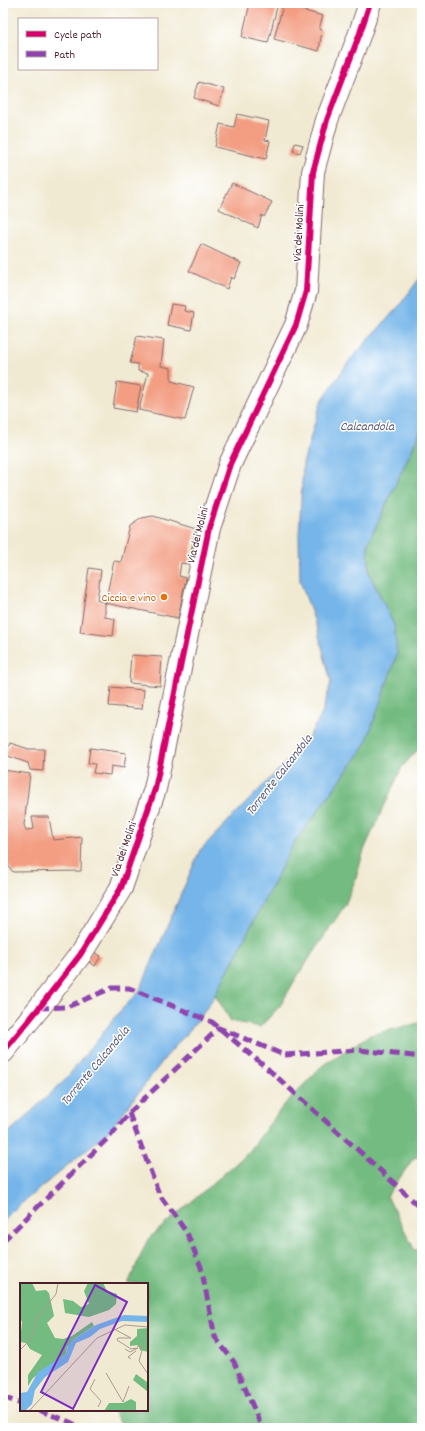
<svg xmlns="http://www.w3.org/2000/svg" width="425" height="1431" font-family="Dekko,sans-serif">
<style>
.forest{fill:#73bb80;stroke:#5e6d56}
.water{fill:#75b5e9;stroke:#606a8a}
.building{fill:#f39e83}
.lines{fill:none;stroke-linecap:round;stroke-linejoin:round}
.minor-casing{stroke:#846666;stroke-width:24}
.minor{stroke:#fff;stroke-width:22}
.quiet{stroke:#8e44ad;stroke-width:5;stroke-dasharray:10 5;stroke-linecap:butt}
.cycleway-casing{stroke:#fff;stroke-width:8}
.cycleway{stroke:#d6006c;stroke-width:6}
.food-dot{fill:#e8710a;stroke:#fff;stroke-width:1.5}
.labels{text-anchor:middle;stroke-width:3;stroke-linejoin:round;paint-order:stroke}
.street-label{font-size:12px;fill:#4a1f2b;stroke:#fff}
.food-label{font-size:12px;fill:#c56008;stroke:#fff;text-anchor:end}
.water-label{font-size:13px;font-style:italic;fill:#5b5b77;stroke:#fff}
.inset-road{fill:none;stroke:#ae9990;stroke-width:1}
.view{fill:#7b2cbf;fill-opacity:0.15;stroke:#7b2cbf;stroke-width:2}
.inset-edge{fill:none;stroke:#4a1f2b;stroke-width:2}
</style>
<rect width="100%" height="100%" fill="#fff"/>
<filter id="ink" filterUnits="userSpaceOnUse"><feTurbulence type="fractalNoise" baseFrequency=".025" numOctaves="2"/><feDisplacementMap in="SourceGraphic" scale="8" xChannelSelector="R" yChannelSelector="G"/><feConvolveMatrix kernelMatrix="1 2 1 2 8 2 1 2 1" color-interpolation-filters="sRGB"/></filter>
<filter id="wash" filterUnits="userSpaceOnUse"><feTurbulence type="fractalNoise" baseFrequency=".012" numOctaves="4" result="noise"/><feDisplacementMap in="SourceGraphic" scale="16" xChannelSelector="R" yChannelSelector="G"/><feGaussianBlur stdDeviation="0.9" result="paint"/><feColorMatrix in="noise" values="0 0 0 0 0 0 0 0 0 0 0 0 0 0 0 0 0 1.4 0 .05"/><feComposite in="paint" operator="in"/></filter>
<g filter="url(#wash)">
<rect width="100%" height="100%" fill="#f1ead3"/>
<path class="forest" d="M422,428V745L402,767L364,850L356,878L345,905L295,980L280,1006L260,1027L231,1021L215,995L294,843L365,746L394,625L369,573L368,543Z
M422,1022V1154L413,1159L387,1196L414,1249L422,1253V1428H124L112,1410H147V1284H128L148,1239L248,1153L283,1106L323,1065L370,1035Z"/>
<path class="water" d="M422,275V428L368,543L369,573L394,625L397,654L365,746L294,843L215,995L200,1018L165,1058L110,1130L10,1213L3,1222V1138L65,1080L120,1011L139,992L200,850L305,743L322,714L331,682L317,628L300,581L299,536L303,463L321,402L349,361L399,306Z"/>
<g id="blocks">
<path class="building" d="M250,3H278L268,43L242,37Z
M283,5L323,16L319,29L322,30L319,51L274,39Z
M199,82L224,89L219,106L194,98Z
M237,114L269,121L265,140L270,141L266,159L215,147L220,124L234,127Z
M295,143L303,145L300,153L293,151Z
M232,183L272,202L264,217L262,215L258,228L219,209Z
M201,244L241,263L234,279L231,277L227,289L189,271Z
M171,304L185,306L184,311L194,313L191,330L167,325Z
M137,336L164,340L161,366L171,368V381L194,387L185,420L139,410L148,373L138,371V364L130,363Z
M117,382L141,386L136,412L113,408Z
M153,516L196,529L188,564L181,563L179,576L186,578L178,618L105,603L114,561L121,562L130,526L142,518Z
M89,568L101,570L97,600L105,603V617L115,619L113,636L80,632Z
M131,655L162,657L160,686L129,683Z
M111,687L144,690L142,709L109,706Z
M10,743L29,749H44L43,771L30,770L28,763L5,755Z
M90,748L126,753L124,768L111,766L110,775L93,773L95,764L88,763Z
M3,770L30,774L24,825L26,830L34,829L32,817H49L53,840L82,837L81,871L13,872L5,862V842H3Z
M92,951L101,956L95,966L86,960Z"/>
</g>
</g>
<g filter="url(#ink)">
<use href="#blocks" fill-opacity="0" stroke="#846666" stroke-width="1"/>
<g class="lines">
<defs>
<path id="minor" d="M3,1052L39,1008L80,955L121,888L155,789L209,528L230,464L296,325L306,291L313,172L327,120L360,33L370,3"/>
</defs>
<use href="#minor" class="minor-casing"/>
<use href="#minor" class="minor"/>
<path class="quiet" d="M39,1008L67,1007L112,988H129L212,1022L269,1070L369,1160L422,1209
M129,1113L159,1194L187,1233L201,1267L215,1337L234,1362L259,1421L264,1428
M3,1241L112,1134L129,1113L219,1028L284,1055L359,1050L422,1057
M3,1397L21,1404
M38,1410L70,1422L81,1428"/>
<defs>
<path id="cycleway" d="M3,1052L39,1008L80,955L121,888L155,789L209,528L230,464L296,325L306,291L313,172L327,120L360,33L370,3"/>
</defs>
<use href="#cycleway" class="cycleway-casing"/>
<use href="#cycleway" class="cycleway"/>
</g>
</g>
<circle class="food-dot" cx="164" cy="597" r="4"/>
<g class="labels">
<g class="street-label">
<text transform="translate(298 233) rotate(-87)" y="4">Via dei Molini</text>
<text transform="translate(197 535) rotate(-76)" y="4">Via dei Molini</text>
<text transform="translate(123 849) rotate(-71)" y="4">Via dei Molini</text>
</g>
<g class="food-label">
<text x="156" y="601">Ciccia e vino</text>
</g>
<g class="water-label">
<text x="367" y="430">Calcandola</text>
<text transform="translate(278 774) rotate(-52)" y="5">Torrente Calcandola</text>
<text transform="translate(94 1065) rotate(-50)" y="5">Torrente Calcandola</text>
</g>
</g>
<g transform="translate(20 1283)">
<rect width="128" height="128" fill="#f1ead3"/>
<path d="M0,0H12L16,8L26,7L29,10L34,33L27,40L35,55L43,56L52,53L72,39L74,43L54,56L47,64L46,71L13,95L8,103V92L22,72L10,66L6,60L0,59L2,39L0,35ZM68,0H83L87,8L97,11L96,21L89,27L69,34L45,30L43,16L53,18L61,24L69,21L64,8ZM128,45V69L120,67L118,62L110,63V59L117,53V46ZM116,91L127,99L128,109L113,97ZM111,116L116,119V128H84L89,120H103Z" fill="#73bb80"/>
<path d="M104,32L128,33V39L102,38L80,46L70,54L56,60L48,79L25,94L15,107L12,121L5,128H0V110L7,109L18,89L46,71L48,62L54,56L76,42Z" fill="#75b5e9"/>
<path class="inset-road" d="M94,46L111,55H98L97,57L111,66L118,65L110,69L105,66M117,63L123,64L119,78L128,91M0,67L11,56L17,35L36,11L38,0M111,76L108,74L116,68M86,90L103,119L109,103M75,96L70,106L81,118L78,124M9,128L77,55L105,42L128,44"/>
<path class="view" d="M75,2L107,19L53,126L21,109Z"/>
<rect width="128" height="128" class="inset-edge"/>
</g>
<rect width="425" height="1431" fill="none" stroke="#fff" stroke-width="16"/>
<rect x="18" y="18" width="140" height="52" fill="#ffffff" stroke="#b7a5aa"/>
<rect x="26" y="31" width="20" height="6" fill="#d6006c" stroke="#b7a5aa"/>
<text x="54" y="38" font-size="12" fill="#4a1f2b">Cycle path</text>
<rect x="26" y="51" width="20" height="6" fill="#8e44ad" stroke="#b7a5aa"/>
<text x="54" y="58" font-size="12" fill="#4a1f2b">Path</text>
</svg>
